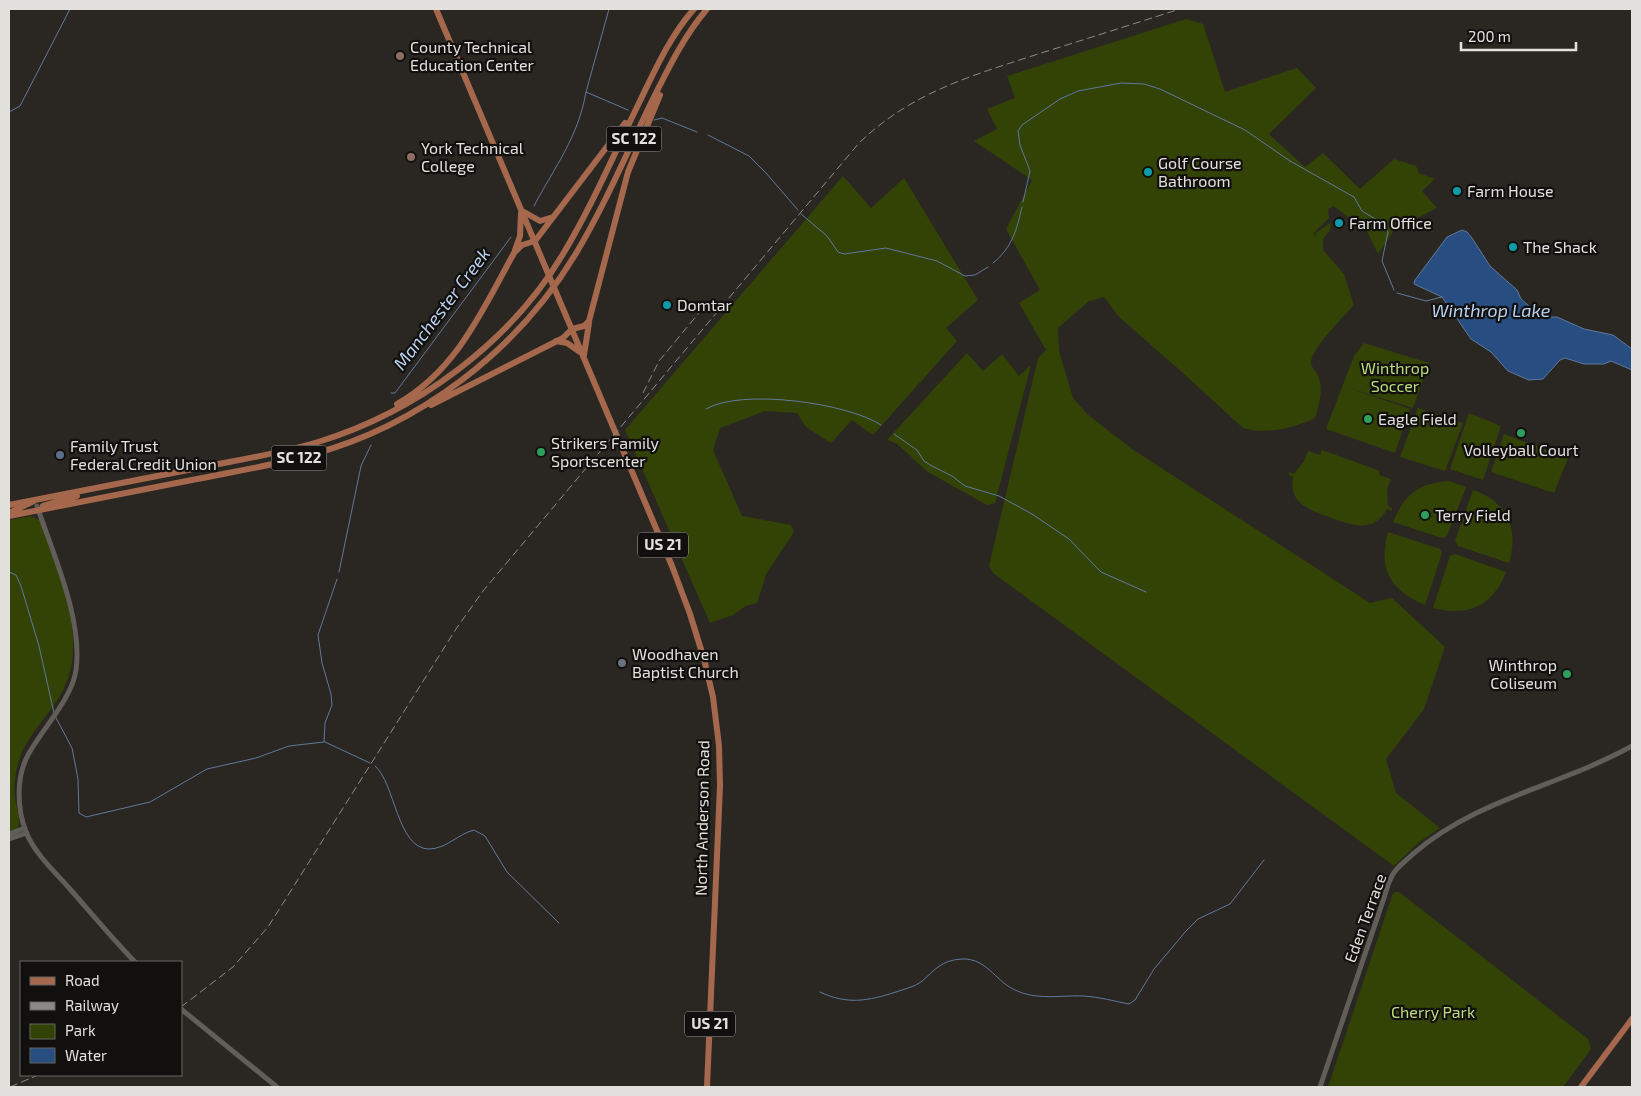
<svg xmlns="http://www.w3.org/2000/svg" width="1641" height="1096" font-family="'Exo 2',sans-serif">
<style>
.green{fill:#334305}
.water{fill:#284d80;stroke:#60799c}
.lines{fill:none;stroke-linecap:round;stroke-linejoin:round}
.stream{stroke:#60799c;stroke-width:1}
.minor{stroke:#615d58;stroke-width:5}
.major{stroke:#a5684d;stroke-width:6}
.rail{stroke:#8c8a86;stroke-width:1;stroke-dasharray:8 4;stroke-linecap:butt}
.education-dot{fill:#8d6e63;stroke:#11100e;stroke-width:2}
.culture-dot{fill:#0f9aa8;stroke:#11100e;stroke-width:2}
.leisure-dot{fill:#2e9e5b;stroke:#11100e;stroke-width:2}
.service-dot{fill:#5c6f8a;stroke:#11100e;stroke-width:2}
.worship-dot{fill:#6b7280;stroke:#11100e;stroke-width:2}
.labels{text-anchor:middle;stroke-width:4.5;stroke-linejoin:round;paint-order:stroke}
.shield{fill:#11100e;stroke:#a4a2a0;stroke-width:1}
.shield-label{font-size:15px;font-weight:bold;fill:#e3e1de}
.poi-label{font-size:16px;fill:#e3e1de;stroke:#11100e;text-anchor:start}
.park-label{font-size:16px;fill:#bcdb7d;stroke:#11100e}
.street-label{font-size:16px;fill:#e3e1de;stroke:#11100e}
.water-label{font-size:18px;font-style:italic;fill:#bad0f0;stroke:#11100e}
</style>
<rect width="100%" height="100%" fill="#2a2722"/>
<path class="green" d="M1186,19L1203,24L1225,92L1297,68L1316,88L1269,134L1305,167L1323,153L1360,189L1394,159L1416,166L1419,173L1435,179L1422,191L1437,208L1395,229L1378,254L1368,233L1334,206L1328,209L1329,218L1314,233L1315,238L1316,233L1331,222L1330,230L1323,239V250L1344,274L1354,305C1344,316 1312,348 1311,362C1311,368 1316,370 1318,376C1324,387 1319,407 1315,418C1295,428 1264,435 1243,428L1183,373L1118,316L1104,297L1089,301L1058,328L1059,351L1073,398L1087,414L1132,449L1370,603L1392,598L1445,647L1424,709L1386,759L1396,793L1440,828L1418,843L1394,866L993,573L989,566L1038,358L1046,350L1019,303L1040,290L1006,229L1032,180L974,141L997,129L987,109L1015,98L1007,76Z
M843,176L871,208L904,178L978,300L946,328L957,341L873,435L852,420L831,443L806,427L797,413L765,411L720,428L713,450L742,516L791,525L794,532L766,574L757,603L746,606L733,615L710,623L625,430Z
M1364,343L1429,363L1413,408L1343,386L1410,409L1395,453L1326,429L1354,356Z
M967,353L983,371L1002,354L1019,376L1031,365L995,503L987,505L928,472L896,443L887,440Z
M1418,408L1463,423L1445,471L1400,457Z
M1469,413L1501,426L1483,480L1450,469Z
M1504,434L1568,458L1554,493L1491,472Z
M1322,450L1380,471L1379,475L1391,479L1387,489L1388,506L1392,508V511L1387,509C1374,534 1350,525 1329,517C1309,510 1288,503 1293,477L1289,475V472L1294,474L1304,461L1308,451L1320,455Z
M1449,481L1466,487L1447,536L1442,538L1393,522C1405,494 1419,483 1449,481Z
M1473,490C1508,502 1519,529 1509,563L1458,546L1455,541Z
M31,516L41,521C57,574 90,636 63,690C52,713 28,734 20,757C16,770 13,784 15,798C16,807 22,820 18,828L9,832V520Z
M1388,532L1440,549L1442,553L1425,605C1390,590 1378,569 1388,532Z
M1455,554L1506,572C1493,606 1468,617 1433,608L1450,556Z
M1396,892H1399L1588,1039L1591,1049L1563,1087H1328L1393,893Z"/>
<path class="water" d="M1462,230L1467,232L1472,238L1490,266L1517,290L1521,299L1537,313L1544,317H1557L1584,329L1613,335L1632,349V370L1611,361L1604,364H1584L1565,358L1560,360L1543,379L1529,380L1508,371L1491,352L1471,339L1442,297L1414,284L1415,280L1447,237Z"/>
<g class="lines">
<path class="stream" d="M586,92L609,9
M9,112L20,106L70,9
M654,120L662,118L697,132
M708,135L749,156L766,173L798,210
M1023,202L1030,171L1020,145L1018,131L1022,125L1060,99L1078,91L1121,83L1144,84L1160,89L1245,130L1290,161L1354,197L1362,211L1382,223L1388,232L1382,261L1394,290
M534,206C555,166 578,138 586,92L628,110
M801,214L827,236L838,252L844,254L886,248L937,261L965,276L975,275L988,267
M993,263C1012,248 1017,229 1022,207
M1397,293L1426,301L1442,297
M391,393H395L511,237
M706,409C741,388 848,403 881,425
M894,434L917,450L924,461L932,466L952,476L965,486L999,496L1032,514L1069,539L1101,572L1146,592
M9,572L16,575L21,586L39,646L54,713
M339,572L361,466L371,445
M55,716L72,748L78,779L79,813L86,817L150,802L207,769L256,758L289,746L324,742
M324,742L325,723L332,705L331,694L322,663L318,635L337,579
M325,742L370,763
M375,766C395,782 397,849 429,849C446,849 458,834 474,830L485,836L507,872L559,923
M820,992C847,1005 868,1001 896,992C904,989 914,987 921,982C935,970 941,960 962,959C986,958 995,980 1013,989C1036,1001 1060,995 1084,996C1100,997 1113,1001 1129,1004L1135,1000L1154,969L1186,931L1198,919L1230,904L1264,860"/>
<path class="minor" d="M37,506C53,554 83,619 76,670C72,699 42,729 28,755C16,777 17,809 26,832C35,854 54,871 70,889C91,913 112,938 135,962
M9,834L25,828
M9,839L27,833
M181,1009L277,1087
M1320,1087L1384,898C1386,891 1388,883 1392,876C1396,867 1406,861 1413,854C1476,799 1560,786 1632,746"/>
<path class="major" d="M436,9L672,566L690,614L704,659L713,697L719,746L720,786L707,1087
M524,212L540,221L553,217
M515,250L520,236L521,213
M556,341L567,343L580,352
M584,355L589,323
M397,404C457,370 482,311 514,253L522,245L535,241L625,123
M431,405L563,338L572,329L584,326L589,321L628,172L660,95
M9,505C68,493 128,482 188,470C231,461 275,455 318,442C416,412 510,343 563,254C592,206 614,154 639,103C655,70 670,36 694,9
M43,506L77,496
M9,513L34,501
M9,516C70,504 131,492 192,480C231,472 271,466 310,455C419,426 517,351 575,255C604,207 626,155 650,105C667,71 683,37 707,9
M1581,1087L1632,1019"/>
<path class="rail" d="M643,393L659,361L708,302
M181,1007L233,967L268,927L456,629L483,591L859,143C912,92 971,76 1038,54C1086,39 1133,24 1180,9
M10,1087L38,1075"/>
</g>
<g class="education-dot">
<circle cx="400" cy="56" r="5"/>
<circle cx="411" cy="157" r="5"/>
</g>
<g class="culture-dot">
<circle cx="1148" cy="172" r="5"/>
<circle cx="1457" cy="191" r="5"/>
<circle cx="1339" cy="223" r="5"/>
<circle cx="1513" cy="247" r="5"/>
<circle cx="667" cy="305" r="5"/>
</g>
<g class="leisure-dot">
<circle cx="1368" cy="419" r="5"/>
<circle cx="1521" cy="433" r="5"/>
<circle cx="541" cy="452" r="5"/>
<circle cx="1425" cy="515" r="5"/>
<circle cx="1567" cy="674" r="5"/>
</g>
<circle class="service-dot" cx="60" cy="455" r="5"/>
<circle class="worship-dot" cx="622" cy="663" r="5"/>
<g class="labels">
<g class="shield">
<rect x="606.5" y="126.5" width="55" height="25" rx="4"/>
<rect x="271.5" y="445.5" width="55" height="25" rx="4"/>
<rect x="638" y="532.5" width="50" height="25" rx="4"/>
<rect x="685" y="1011.5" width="50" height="25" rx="4"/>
</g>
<g class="shield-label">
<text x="634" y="144">SC 122</text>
<text x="299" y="463">SC 122</text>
<text x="663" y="550">US 21</text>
<text x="710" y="1029">US 21</text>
</g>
<g class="poi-label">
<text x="410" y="53">County Technical<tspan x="410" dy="18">Education Center</tspan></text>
<text x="421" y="154">York Technical<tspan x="421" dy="18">College</tspan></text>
<text x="1158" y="169">Golf Course<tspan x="1158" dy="18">Bathroom</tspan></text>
<text x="1467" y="197">Farm House</text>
<text x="1349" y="229">Farm Office</text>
<text x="1523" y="253">The Shack</text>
<text x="677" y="311">Domtar</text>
<text x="1378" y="425">Eagle Field</text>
<text x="551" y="449">Strikers Family<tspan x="551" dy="18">Sportscenter</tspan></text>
<text x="70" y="452">Family Trust<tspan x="70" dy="18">Federal Credit Union</tspan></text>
<text x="1521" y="456" text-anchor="middle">Volleyball Court</text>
<text x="1435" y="521">Terry Field</text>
<text x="632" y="660">Woodhaven<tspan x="632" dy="18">Baptist Church</tspan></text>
<text x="1557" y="671" text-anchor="end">Winthrop<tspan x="1557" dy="18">Coliseum</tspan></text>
</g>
<g class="park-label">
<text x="1395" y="374">Winthrop<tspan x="1395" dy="18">Soccer</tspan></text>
<text x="1433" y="1018">Cherry Park</text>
</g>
<g class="street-label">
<text transform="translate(702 818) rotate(-89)" y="6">North Anderson Road</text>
<text transform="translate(1365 918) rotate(-70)" y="6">Eden Terrace</text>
</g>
<g class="water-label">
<text transform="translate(442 309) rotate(-53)" y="6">Manchester Creek</text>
<text x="1491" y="317">Winthrop Lake</text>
</g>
</g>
<rect width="1641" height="1096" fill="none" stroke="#e3e1de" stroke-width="20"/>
<rect x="20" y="961" width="162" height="115" fill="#11100e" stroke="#656461"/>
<rect x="30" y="977" width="25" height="8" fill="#a5684d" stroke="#656461"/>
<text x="65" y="986" font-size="15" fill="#e3e1de">Road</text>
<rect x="30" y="1002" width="25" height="8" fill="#8c8a86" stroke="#656461"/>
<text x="65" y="1011" font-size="15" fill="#e3e1de">Railway</text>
<rect x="30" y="1024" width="25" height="15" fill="#334305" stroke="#656461"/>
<text x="65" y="1036" font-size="15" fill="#e3e1de">Park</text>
<rect x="30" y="1048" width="25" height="15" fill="#284d80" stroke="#656461"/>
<text x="65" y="1061" font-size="15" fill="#e3e1de">Water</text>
<path d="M1461 42v8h115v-8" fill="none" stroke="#e3e1de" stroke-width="2.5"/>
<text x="1468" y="42" font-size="15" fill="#e3e1de" stroke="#11100e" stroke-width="4" paint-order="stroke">200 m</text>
</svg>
